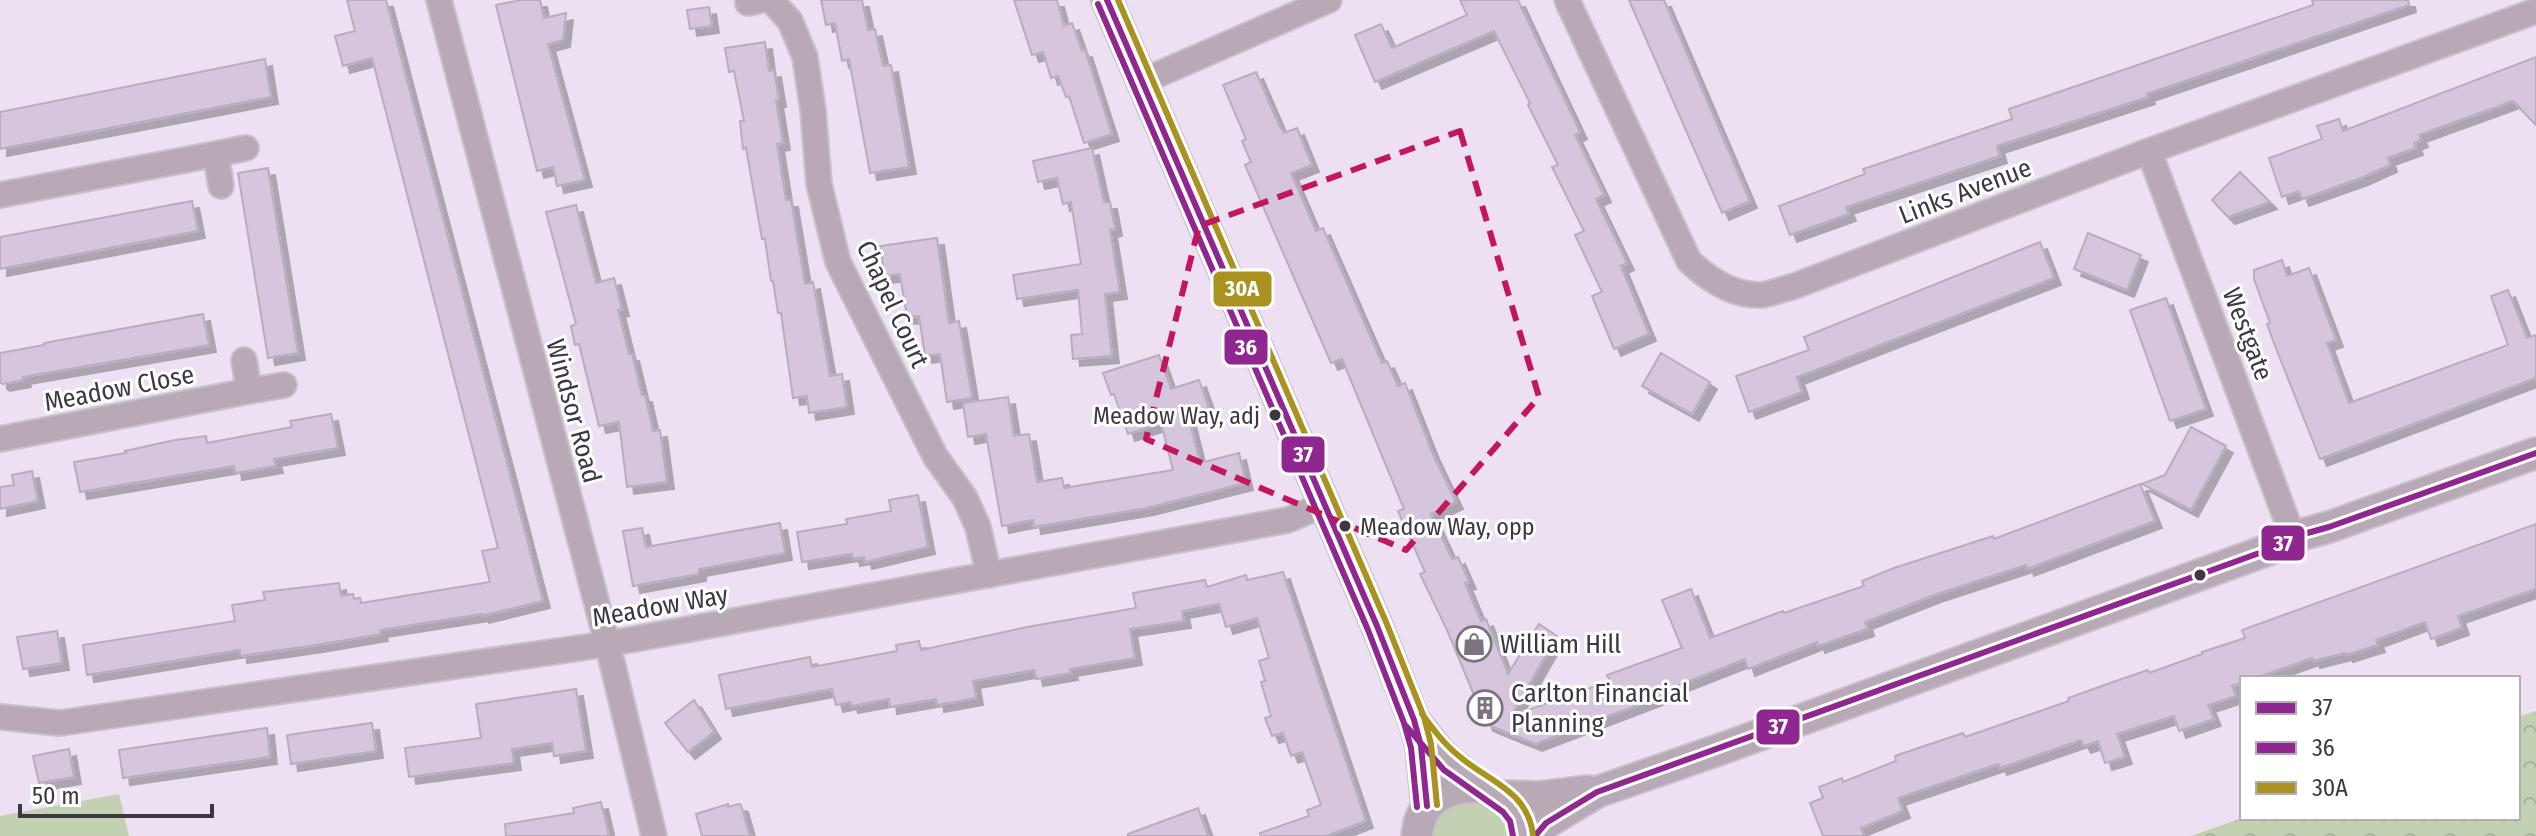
<svg xmlns="http://www.w3.org/2000/svg" width="2536" height="836" font-family="'Fira Sans Condensed',sans-serif">
<style>
.green{fill:#c2d1b2}
.park{fill:url(#park-crowns)}
.building{fill:#d6c6dd;stroke:#b7adbc;stroke-width:2;filter:url(#shadow)}
.lines{fill:none;stroke-linecap:round;stroke-linejoin:round}
.minor-casing{stroke:#c9c0cd;stroke-width:28}
.tertiary-casing{stroke:#c9c0cd;stroke-width:34}
.minor{stroke:#b8a9b7;stroke-width:24}
.tertiary{stroke:#b8a9b7;stroke-width:30}
.bus-1-casing{stroke:#fff;stroke-width:12}
.bus-2-casing{stroke:#fff;stroke-width:12}
.bus-3-casing{stroke:#fff;stroke-width:12}
.bus-1{stroke:#90268f;stroke-width:6}
.bus-2{stroke:#90268f;stroke-width:6}
.bus-3{stroke:#a9921f;stroke-width:6}
.marked{fill:none;stroke:#c2185b;stroke-width:6;stroke-dasharray:16 10;stroke-linejoin:round}
.bus-dot{fill:#3f3643;stroke:#fff;stroke-width:3}
.labels{text-anchor:middle;stroke-width:6;stroke-linejoin:round;paint-order:stroke}
.bus-label{font-size:24px;fill:#3f3643;stroke:#fff;text-anchor:end}
.street-label{font-size:26px;fill:#3f3643;stroke:#fff}
.poi-label{font-size:26px;fill:#3f3643;stroke:#fff;text-anchor:start}
.line-badge{stroke:#fff;stroke-width:3}
.badge-label{font-size:22px;text-anchor:middle;font-weight:bold;fill:#fff}
</style>
<defs>
<pattern id="park-crowns" width="20" height="18" patternUnits="userSpaceOnUse" patternTransform="scale(2)"><rect width="20" height="18" fill="#c2d1b2"/><path d="M2 6a3 3 0 1 1 6 0M12 15a3 3 0 1 1 6 0" fill="none" stroke="#a8b49a"/></pattern>
<filter id="shadow"><feDropShadow dx="7" dy="7" stdDeviation="0" flood-color="#0004"/></filter>
</defs>
<rect width="100%" height="100%" fill="#ece0f2"/>
<path class="green" d="M119,794L129,836H0V816Z
M1463,800C1488,802 1501,812 1508,836H1428C1436,816 1442,807 1463,800Z"/>
<path class="park" d="M2536,711V836H2191L2242,818H2518V717Z"/>
<path class="building" d="M347,0H386L543,601L482,616V614L380,630L381,634L316,645L240,656V650L87,675L83,645L235,621L232,605L265,600L263,592L339,583L341,596L353,594L354,599L360,598L361,603L490,582L482,551L498,548L372,58L343,66L335,36L355,31Z
M521,0H540L544,18L566,13L563,40L548,44L585,180L557,186L553,167L537,171L496,5Z
M821,0H862L868,30L875,29L883,66L891,65L909,167L870,173L849,59L842,61L835,23L826,25Z
M1014,0H1057L1064,26L1072,23L1082,51L1085,50L1112,134L1084,143L1069,96L1066,97L1058,76L1051,78L1043,52L1032,55Z
M1460,0H1518L1580,132L1575,135L1604,195L1596,199L1627,263L1621,266L1649,334L1614,349L1592,296L1602,292L1575,235L1584,231L1552,167L1558,165L1528,105L1530,103L1494,31L1375,82L1355,35L1381,24L1392,48L1467,15Z
M1629,0H1664L1750,201L1722,213Z
M2312,0H2408L2409,5L2147,94L2148,97L1997,146L2000,156L1846,207L1849,214L1790,235L1779,206L1865,174L1863,169L2012,119L2009,109L2313,5Z
M709,7L712,26L690,29L687,10Z
M765,42L769,71L774,70L779,100H776L783,143L777,144L786,200H791L805,284L813,282L830,376L842,374L847,407L809,413L807,396L793,398L781,313H778L773,281H771L765,239H762L746,148L743,149L740,121H744L734,71L729,72L725,48Z
M2536,57V125L2513,101L2419,135L2421,140L2414,143L2416,148L2388,158L2390,165L2361,178L2302,199L2299,191L2282,197L2269,158L2322,139L2317,126L2339,119L2343,131Z
M265,59L271,97L0,149V112Z
M1256,72L1279,125L1284,133L1297,128L1312,165L1291,173L1316,231L1323,228L1382,363L1387,361L1398,386L1405,383L1432,452L1456,502L1431,514L1452,559L1458,557L1469,582L1465,583L1481,621L1486,619L1508,674L1539,624L1557,636L1511,716L1610,681L1607,675L1682,648L1662,600L1691,589L1710,638L1783,611L1784,613L1864,586L1862,581L1894,568L1993,536L1994,539L2140,484L2155,521L2027,569L2026,565L1934,595L1865,622L1867,629L1818,646L1817,642L1748,669L1745,659L1679,685L1680,689L1535,744L1486,724L1447,630L1420,574L1425,572L1398,511L1404,509L1342,359L1331,363L1245,165L1251,162L1242,141L1246,139L1223,85Z
M1092,148L1104,202H1110L1115,229L1110,230L1120,292L1105,294L1112,356L1073,359L1071,335L1082,334L1078,290L1017,299L1013,275L1081,264L1071,202L1063,204L1057,178L1038,182L1033,161Z
M268,168L298,353L268,358L238,173Z
M2240,172L2270,202L2228,217L2212,200Z
M192,201L198,231L0,269V237Z
M576,205L596,283L614,278L622,309L618,310L629,354H632L642,395H645L653,431L660,430L667,482L627,487L619,422L599,426L579,344L575,345L571,326L576,324L546,212Z
M2088,233L2141,255L2127,290L2074,269Z
M937,238L949,323L959,321L972,398L947,402L940,354L925,356L919,316L907,317L900,274L885,276L880,246Z
M2040,242L2054,278L1797,377L1802,392L1749,412L1736,376L1809,350L1804,337Z
M2282,260L2287,276L2309,268L2336,340L2327,343L2349,403L2508,345L2491,296L2508,290L2527,338L2536,335V378L2320,459L2277,351L2267,324L2270,323L2254,279V270Z
M2166,298L2206,409L2170,421L2130,310Z
M203,314L209,345L23,377L24,380L3,384L0,382V353L44,345V343Z
M1661,353L1710,382L1692,414L1642,386Z
M1159,355L1171,389L1199,380L1209,408L1188,415L1200,463L1239,453L1246,483L1147,508L1034,527L1033,520L1002,526L986,434L968,437L963,403L1008,397L1014,436L1029,434L1037,482L1062,478L1064,488L1173,470L1161,423L1128,434L1114,394L1111,395L1103,373Z
M331,414L338,448L274,459L276,466L235,473L234,466L80,492L74,462L126,453L125,451L175,440L206,436L207,443L292,427L290,421Z
M2191,427L2226,446L2191,510L2142,484L2165,475Z
M32,471L38,501L0,509V487L14,485L12,475Z
M918,495L928,547L865,562L864,557L853,559L852,554L802,562L797,532L847,524L846,519L891,511L889,500Z
M780,523L785,553L699,569V574L633,586L623,531L642,528L646,547Z
M2536,524V589L2458,616L2462,628L2431,639L2425,622L2376,640L2378,645L2346,655L2345,653L2313,661L2312,658L2256,678H2242V683L2232,686L2236,696L2208,705L2214,719L2179,731L2174,716L2117,734L2125,757L2105,763L2098,741L2084,746L2081,740L2000,768L1998,764L1898,798L1903,811L1861,828L1864,836H1823L1810,803L1823,798L1819,787L1842,778L1843,782L1896,761L1895,756L1963,733L1965,737L2069,701L2068,698L2113,682L2148,670L2149,673L2202,654V652L2245,638L2242,630Z
M1283,572L1366,821L1326,836H1261L1260,833L1309,816L1307,810L1321,805L1302,752L1291,756L1283,733L1272,736L1265,718L1271,716L1261,682L1265,681L1259,661L1269,658L1257,618L1226,627L1219,604L1182,611L1184,621L1130,629L1135,658L1070,669L1071,673L1036,679L1034,670L973,681L976,698L937,705L936,699L890,707L889,699L851,706L850,702L836,705L832,689L726,709L719,675L810,657L812,667L897,651L896,645L919,641L921,650L1027,627L1136,608L1133,593L1205,580L1207,587L1246,575L1247,580Z
M57,631L62,663L23,669L17,637Z
M576,689L586,751L554,756L552,743L512,749L514,763L409,777L405,748L481,738L476,704Z
M694,700L714,732L688,752L665,723Z
M372,723L376,751L291,764L287,735Z
M267,728L270,757L123,778L119,750Z
M69,749L74,777L39,783L33,756Z
M601,802L609,836H506L505,824L574,813L573,808Z
M728,804V807L739,804L741,805L750,836H702L696,814Z
M1198,808L1208,836H1128V834Z"/>
<g class="lines">
<defs>
<path id="minor" d="M439,0L610,654L654,836
M771,0L790,21L805,57L813,110L819,184L838,262L935,456L965,498L978,527L989,575
M1567,0L1689,261C1708,279 1733,296 1761,295C1771,294 1782,289 1792,287L2149,151L2536,11
M748,3L761,0
M1143,81L1329,0
M2149,151L2293,537
M216,154L246,148
M0,195L216,154L221,186
M249,391L284,385
M0,439L249,391L244,360
M0,717L60,723L607,644L1288,520L1323,505"/>
<path id="tertiary" d="M1107,0L1377,626L1414,720L1421,746L1427,806
M1418,725C1428,738 1438,752 1451,763C1461,771 1471,779 1481,786C1503,800 1522,805 1523,836
M1502,796L1539,797L1587,791
M1417,836C1420,797 1449,786 1483,787
M1535,836L1546,823L1597,792L1721,749L2276,547L2293,537L2329,527L2536,453"/>
</defs>
<use href="#minor" class="minor-casing"/>
<use href="#tertiary" class="tertiary-casing"/>
<use href="#minor" class="minor"/>
<use href="#tertiary" class="tertiary"/>
<defs>
<path id="bus-1" d="M1107,0L1377,626L1414,720L1421,746L1427,806
M1535,836L1546,823L1597,792L2276,547L2293,537L2329,527L2536,453"/>
<path id="bus-2" d="M1098,4L1368,630L1404,723L1411,748L1417,807
M1406,726L1444,770L1503,812L1510,821L1513,836"/>
<path id="bus-3" d="M1118,0L1386,622L1424,717L1431,744L1437,805
M1422,714C1433,729 1444,744 1459,756C1489,782 1528,791 1533,835"/>
</defs>
<use href="#bus-1" class="bus-1-casing"/>
<use href="#bus-2" class="bus-2-casing"/>
<use href="#bus-3" class="bus-3-casing"/>
<use href="#bus-1" class="bus-1"/>
<use href="#bus-2" class="bus-2"/>
<use href="#bus-3" class="bus-3"/>
</g>
<path class="marked" d="M1460,131L1539,397L1406,550L1146,439L1199,226Z"/>
<defs>
<symbol id="shop-ring" viewBox="-11 -11 22 22"><circle r="9.5" fill="#fff" stroke="#7c7280" stroke-width="1.5"/><path d="M-5-2.5h2.3a2.7 3.5 0 0 1 5.4 0H5L5.5 6h-11ZM-1.5-2.5h3a1.5 2.3 0 0 0-3 0Z" fill="#7c7280"/></symbol>
<symbol id="building-ring" viewBox="-11 -11 22 22"><circle r="9.5" fill="#fff" stroke="#7c7280" stroke-width="1.5"/><path d="M-4-6H4V6H1V3H-1V6H-4ZM-2.5-4.3h1.7v1.8h-1.7ZM.8-4.3h1.7v1.8H.8ZM-2.5-1h1.7V.8h-1.7ZM.8-1h1.7V.8H.8Z" fill="#7c7280"/></symbol>
</defs>
<g fill-rule="evenodd">
<use href="#shop-ring" x="1454" y="624" width="40" height="40"/>
<use href="#building-ring" x="1465" y="688" width="40" height="40"/>
</g>
<g class="bus-dot">
<circle cx="1275" cy="415" r="7"/>
<circle cx="1345" cy="526" r="7"/>
<circle cx="2200" cy="575" r="7"/>
</g>
<g class="labels">
<g class="bus-label">
<text x="1260" y="424">Meadow Way, adj</text>
<text x="1360" y="535" text-anchor="start">Meadow Way, opp</text>
</g>
<g class="street-label">
<text transform="translate(1965 191) rotate(-21)" y="9">Links Avenue</text>
<text transform="translate(893 304) rotate(65)" y="9">Chapel Court</text>
<text transform="translate(2248 334) rotate(69)" y="9">Westgate</text>
<text transform="translate(119 388) rotate(-11)" y="9">Meadow Close</text>
<text transform="translate(574 411) rotate(75)" y="9">Windsor Road</text>
<text transform="translate(660 606) rotate(-10)" y="9">Meadow Way</text>
</g>
<g class="poi-label">
<text x="1500" y="653">William Hill</text>
<text x="1511" y="702">Carlton Financial<tspan x="1511" dy="30">Planning</tspan></text>
</g>
</g>
<g class="line-badge">
<rect x="1212" y="270" width="61" height="38" rx="8" fill="#a9921f"/>
<rect x="1223" y="328" width="46" height="38" rx="8" fill="#90268f"/>
<rect x="1280" y="435" width="46" height="39" rx="8" fill="#90268f"/>
<rect x="2260" y="524" width="46" height="38" rx="8" fill="#90268f"/>
<rect x="1755" y="708" width="46" height="38" rx="8" fill="#90268f"/>
</g>
<g class="badge-label">
<text x="1242" y="296">30A</text>
<text x="1246" y="355">36</text>
<text x="1303" y="462">37</text>
<text x="2283" y="551">37</text>
<text x="1778" y="734">37</text>
</g>
<rect x="2240" y="676" width="280" height="144" fill="#ffffff" stroke="#b2afb4" stroke-width="2"/>
<rect x="2256" y="702" width="40" height="12" fill="#90268f" stroke="#b2afb4" stroke-width="2"/>
<text x="2312" y="716" font-size="24" fill="#3f3643">37</text>
<rect x="2256" y="742" width="40" height="12" fill="#90268f" stroke="#b2afb4" stroke-width="2"/>
<text x="2312" y="756" font-size="24" fill="#3f3643">36</text>
<rect x="2256" y="782" width="40" height="12" fill="#a9921f" stroke="#b2afb4" stroke-width="2"/>
<text x="2312" y="796" font-size="24" fill="#3f3643">30A</text>
<path d="M20 804v12h192v-12" fill="none" stroke="#3f3643" stroke-width="4"/>
<text x="32" y="804" font-size="24" fill="#3f3643" stroke="#ffffff" stroke-width="6" paint-order="stroke">50 m</text>
</svg>
